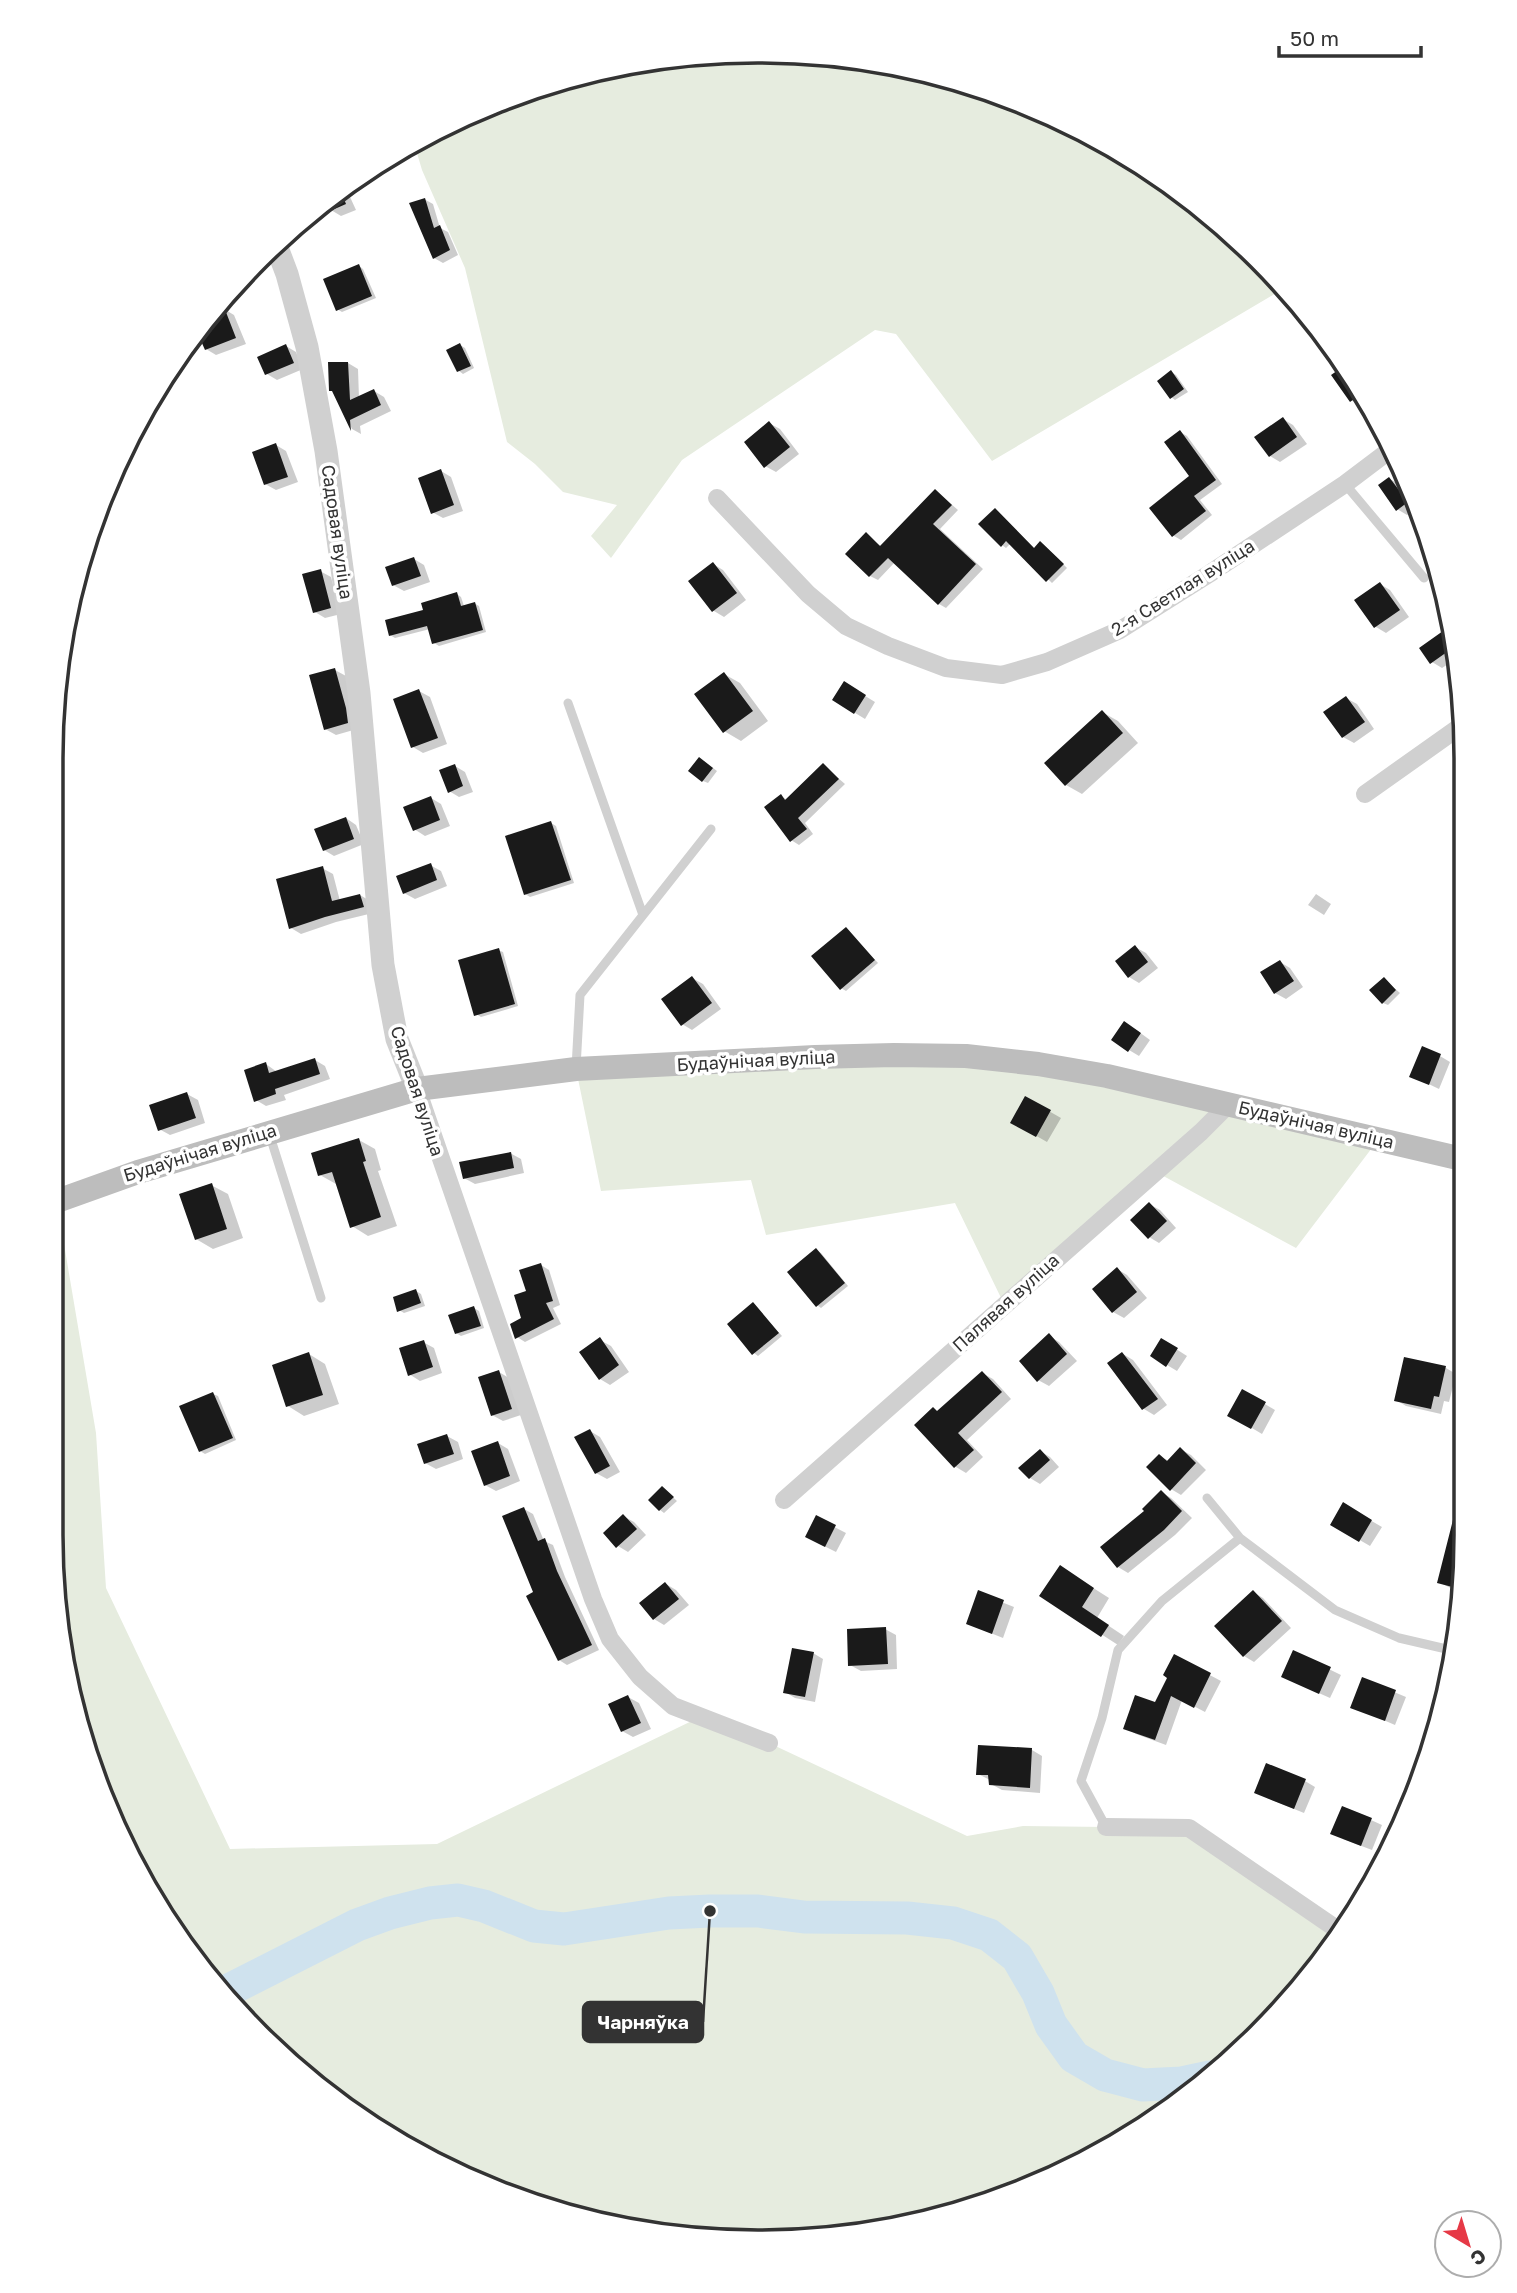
<svg xmlns="http://www.w3.org/2000/svg" width="1517" height="2293" font-family="'Golos Text',sans-serif">
<style>
.green{fill:#e6ecdf}
.shadow{fill:#0003}
.lines{fill:none;stroke-linecap:round;stroke-linejoin:round}
.river{stroke:#cfe2ee;stroke-width:33}
.building{fill:#1a1a1a}
.service{stroke:#d0d0d0;stroke-width:9}
.minor{stroke:#d0d0d0;stroke-width:18}
.tertiary{stroke:#d0d0d0;stroke-width:23}
.secondary{stroke:#bdbdbd;stroke-width:24}
.labels{text-anchor:middle;stroke-width:7;stroke-linejoin:round;paint-order:stroke}
.street-label{font-size:18px;fill:#333;stroke:#fff}
.rim{fill:none;stroke:#333;stroke-width:3.5}
.leader{fill:none;stroke:#333;stroke-width:2.5}
.callout-dot{fill:#333;stroke:#fff;stroke-width:2.5}
.callout{fill:#333;stroke:#333;stroke-width:2.5}
.callout-label{font-size:19px;text-anchor:middle;font-weight:bold;fill:#fff}
</style>
<rect width="100%" height="100%" fill="#fff"/>
<path class="green" d="M713,52L851,57L986,88L1113,146L1225,227L1283,289L992,461L896,334L875,330L682,460L611,558L591,536L617,505L563,492L535,464L507,442L465,268L422,170L414,143L446,124L576,75Z
M966,1056L1378,1140L1296,1248L1156,1172L1004,1304L955,1203L766,1235L751,1180L601,1191L576,1069Z
M57,1216L63,1238L96,1433L106,1588L230,1849L437,1844L700,1717L769,1743L967,1836L1023,1826L1189,1828L1338,1930L1290,2001L1190,2096L1113,2147L941,2218L805,2241H712L576,2218L488,2189L327,2096L227,2001L170,1928L88,1762L57,1627Z"/>
<path class="shadow" d="M345,186L356,210L341,216L331,210L326,199Z
M424,199L433,204L440,228L448,232L458,255L443,263L434,258Z
M359,266L363,269L376,298L342,312L337,309Z
M224,309L234,315L246,344L216,355L206,349L199,332L212,314Z
M460,345L465,348L474,368L463,374L459,371Z
M286,346L296,352L303,369L277,380L267,374Z
M348,363L358,369L359,398L374,391L384,397L391,411L360,426L361,434L352,429L334,392Z
M1344,367L1367,403L1361,406L1351,400Z
M1171,372L1176,375L1188,392L1175,400L1171,397Z
M1283,419L1293,425L1307,444L1280,462L1270,456Z
M769,423L780,429L799,454L776,472L765,466Z
M1180,432L1187,436L1222,484L1200,500L1212,515L1181,540L1174,536L1151,508L1191,476Z
M276,445L286,451L298,482L276,490L265,484Z
M441,471L451,477L463,511L443,518L432,512Z
M1390,479L1400,485L1417,509L1407,515L1397,509Z
M936,491L958,510L940,529L983,569L946,608L939,604L895,562L878,580L870,576L848,554L866,535L882,547Z
M995,510L1035,549L1041,543L1045,546L1067,568L1052,583L1011,543L1006,548L1002,545Z
M414,559L424,565L430,582L404,591L393,585Z
M713,564L723,570L746,600L724,617L714,611L691,582Z
M320,571L331,577L341,614L325,618L315,612Z
M1380,584L1390,590L1409,617L1386,633L1376,627L1357,600Z
M457,594L461,597L464,606L474,603L479,606L486,632L439,646L434,643L430,629L395,638L390,635L425,611Z
M1443,633L1453,639L1456,659L1442,668L1432,662Z
M335,670L346,676L357,729L336,735L325,729Z
M724,674L740,683L768,721L741,741L724,731Z
M844,683L875,702L865,719L834,700Z
M419,691L430,697L447,744L423,753L413,747Z
M1346,698L1357,704L1374,729L1354,743L1343,737Z
M1102,712L1118,721L1138,743L1082,794L1066,785L1046,763Z
M704,761L717,771L708,783L703,781Z
M823,765L845,784L805,823L813,834L799,845L791,840L781,796L787,800Z
M455,766L465,772L473,792L459,797L449,791Z
M431,798L441,804L450,826L425,836L414,829Z
M346,818L356,825L364,844L334,856L324,850Z
M551,823L556,826L574,883L530,897L525,894Z
M430,865L441,871L447,886L415,899L404,893Z
M322,868L333,874L340,901L360,895L370,901L373,913L336,922L301,934L291,928Z
M1316,894L1331,904L1324,915L1308,905Z
M846,929L878,963L846,991L841,988Z
M1135,947L1146,953L1158,968L1139,983L1129,977Z
M498,950L503,952L518,1006L481,1017L476,1014Z
M1280,962L1290,968L1303,987L1286,999L1275,993Z
M692,978L703,984L721,1009L692,1030L682,1024Z
M1384,979L1400,993L1388,1005L1383,1003Z
M1135,1029L1150,1040L1139,1056L1129,1050Z
M1440,1056L1450,1062L1439,1089L1412,1076Z
M315,1060L325,1066L330,1079L284,1095L286,1100L266,1106L256,1100L266,1064L277,1072Z
M187,1094L198,1100L205,1123L170,1135L159,1129Z
M1026,1098L1061,1118L1047,1142L1012,1122Z
M359,1140L375,1149L381,1170L378,1171L397,1226L368,1236L352,1226L336,1184L320,1175Z
M510,1153L521,1159L524,1173L475,1184L464,1178Z
M211,1185L228,1194L243,1238L213,1249L196,1239Z
M1149,1204L1160,1210L1176,1228L1159,1243L1149,1237Z
M816,1250L821,1253L848,1286L821,1308L817,1305Z
M541,1265L549,1270L560,1305L553,1308L561,1324L525,1342L517,1337L524,1319L528,1292Z
M1117,1269L1127,1275L1147,1298L1124,1318L1113,1312Z
M416,1291L421,1294L425,1306L404,1313L399,1310Z
M753,1304L782,1336L758,1356L754,1353Z
M474,1308L479,1311L484,1328L461,1336L456,1333Z
M1049,1336L1059,1342L1077,1361L1049,1386L1038,1380Z
M600,1340L611,1346L629,1372L610,1385L600,1379Z
M1162,1340L1187,1356L1177,1371L1167,1365Z
M423,1342L434,1348L442,1373L420,1381L409,1374Z
M309,1354L325,1364L339,1404L304,1416L288,1406Z
M1123,1354L1133,1360L1167,1405L1154,1415L1144,1409Z
M1405,1359L1446,1368L1456,1374L1449,1402L1444,1401L1441,1414L1406,1406L1396,1400Z
M499,1372L509,1378L521,1415L503,1421L492,1415Z
M982,1373L993,1379L1011,1399L967,1440L983,1457L966,1473L956,1467L916,1425L939,1412Z
M1243,1391L1275,1410L1262,1434L1230,1415Z
M213,1394L218,1396L236,1440L205,1454L200,1451Z
M590,1431L600,1437L620,1472L607,1479L596,1473Z
M447,1436L458,1442L463,1459L436,1469L425,1463Z
M498,1443L508,1449L520,1481L496,1491L485,1485Z
M1180,1449L1191,1455L1206,1470L1181,1495L1171,1489L1159,1456L1169,1461Z
M1040,1451L1050,1457L1059,1467L1040,1484L1030,1478Z
M663,1488L677,1501L664,1513L660,1510Z
M1161,1492L1171,1498L1192,1518L1175,1535L1128,1573L1118,1567L1147,1511Z
M1344,1505L1382,1527L1370,1546L1332,1524Z
M524,1509L533,1514L544,1541L553,1545L565,1577L599,1650L567,1665L559,1660Z
M623,1516L634,1522L646,1535L628,1552L618,1546Z
M817,1518L846,1533L836,1552L818,1543Z
M1461,1525L1460,1593L1439,1582Z
M1076,1577L1109,1598L1097,1618L1124,1636L1118,1645L1042,1596Z
M666,1584L676,1590L689,1605L664,1625L654,1619Z
M1253,1592L1263,1598L1291,1628L1254,1662L1244,1656Z
M979,1593L1014,1607L1003,1638L968,1624Z
M885,1629L896,1635L897,1669L861,1671L850,1665Z
M1294,1652L1341,1675L1330,1698L1294,1682Z
M813,1653L823,1659L815,1702L795,1698L785,1692Z
M1174,1656L1221,1681L1205,1712L1182,1700L1166,1745L1136,1734L1126,1728L1156,1704L1170,1677Z
M1363,1679L1406,1697L1395,1725L1353,1707Z
M628,1697L639,1703L651,1729L633,1737L622,1731Z
M1032,1750L1042,1756L1040,1793L1002,1790L991,1784L990,1780L978,1774Z
M1305,1781L1315,1787L1304,1813L1267,1798Z
M1371,1820L1382,1825L1372,1850L1343,1839Z"/>
<g class="lines">
<path class="river" d="M221,1994L357,1925L390,1913L430,1903L458,1900L484,1906L534,1926L564,1929L669,1913L710,1911H758L804,1917L907,1918L953,1923L989,1935L1017,1957L1038,1993L1051,2025L1074,2057L1105,2075L1143,2085L1182,2083L1210,2077"/>
</g>
<path class="building" d="M340,189L346,204L305,222L304,220L328,197Z
M425,198L434,228L440,225L450,250L433,259L409,203Z
M359,264L372,296L336,311L323,279Z
M224,307L236,338L205,350L198,334L214,311Z
M460,343L471,366L457,372L446,350Z
M286,344L294,363L265,375L257,357Z
M328,362H348L350,400L374,389L381,405L350,420L351,431L332,391H329Z
M1344,366L1361,394L1350,402L1331,375Z
M1171,370L1184,389L1170,399L1157,381Z
M1283,417L1297,437L1269,457L1254,437Z
M769,421L790,447L764,468L744,442Z
M1180,430L1216,480L1194,496L1206,511L1172,537L1149,508L1189,476L1164,442Z
M276,443L288,477L264,485L252,452Z
M441,469L454,505L431,514L418,478Z
M1389,477L1408,502L1396,511L1378,485Z
M935,489L952,505L933,524L976,564L938,605L888,558L869,577L845,554L866,532L880,546Z
M995,508L1034,548L1040,541L1064,564L1046,582L1006,541L1001,547L978,524Z
M414,557L421,576L392,586L385,567Z
M713,562L737,593L712,612L688,581Z
M321,569L331,608L313,613L302,574Z
M1380,582L1400,610L1374,628L1354,600Z
M457,592L461,606L475,602L483,630L432,644L427,626L389,636L385,620L423,610L421,603Z
M1443,631L1454,647L1430,664L1419,648Z
M335,668L346,708L348,723L324,730L309,675Z
M724,672L753,711L723,733L694,694Z
M844,681L866,695L854,714L832,700Z
M419,689L438,738L411,748L393,699Z
M1346,696L1365,722L1342,738L1323,712Z
M1102,710L1123,733L1065,786L1044,763Z
M699,757L713,768L702,782L688,771Z
M823,763L839,779L798,818L807,829L790,842L764,807L781,794L785,800Z
M455,764L463,786L448,793L439,770Z
M431,796L440,820L413,831L403,807Z
M346,817L354,839L323,851L314,829Z
M551,821L571,880L524,895L505,836Z
M431,863L437,880L403,894L396,876Z
M323,866L332,901L360,894L364,907L325,917L289,929L276,879Z
M846,927L875,960L840,990L811,956Z
M1135,945L1148,962L1128,978L1115,961Z
M499,948L515,1004L474,1016L458,960Z
M1280,960L1294,981L1274,994L1260,972Z
M692,976L712,1003L681,1026L661,999Z
M1384,977L1396,990L1382,1004L1369,990Z
M1124,1021L1141,1033L1128,1052L1111,1040Z
M1422,1046L1441,1054L1429,1085L1409,1077Z
M315,1058L320,1074L275,1089L276,1094L254,1102L244,1070L266,1062L269,1073Z
M187,1092L196,1118L158,1131L149,1105Z
M1025,1096L1051,1110L1036,1137L1010,1123Z
M359,1138L366,1161L363,1162L381,1217L350,1228L332,1172L318,1176L311,1153Z
M511,1152L514,1168L463,1179L459,1162Z
M212,1183L227,1229L195,1240L179,1194Z
M1149,1202L1167,1221L1148,1239L1130,1220Z
M816,1248L845,1283L816,1307L787,1272Z
M541,1263L553,1301L546,1303L554,1319L515,1339L510,1324L521,1318L514,1295L526,1291L519,1270Z
M1117,1267L1137,1292L1112,1313L1092,1289Z
M416,1289L421,1303L397,1312L393,1297Z
M753,1302L779,1333L752,1355L727,1324Z
M474,1306L481,1326L455,1334L448,1315Z
M1049,1333L1067,1354L1037,1382L1019,1361Z
M600,1337L619,1365L599,1380L579,1352Z
M1161,1338L1178,1348L1166,1367L1150,1356Z
M424,1340L433,1367L408,1376L399,1348Z
M309,1352L323,1395L286,1407L272,1365Z
M1122,1352L1158,1399L1142,1410L1107,1363Z
M1404,1357L1446,1366L1439,1397L1434,1396L1431,1409L1394,1401Z
M499,1370L512,1409L491,1416L478,1377Z
M982,1371L1002,1392L958,1433L974,1450L954,1468L914,1425L933,1407L937,1411Z
M1242,1389L1266,1402L1251,1429L1227,1416Z
M213,1392L233,1438L199,1452L179,1406Z
M590,1429L610,1466L595,1474L574,1437Z
M447,1434L454,1454L424,1464L417,1444Z
M498,1441L510,1476L484,1486L471,1451Z
M1180,1447L1196,1463L1170,1491L1146,1467L1159,1454L1167,1461Z
M1040,1449L1050,1460L1029,1479L1018,1468Z
M662,1486L674,1497L659,1511L648,1500Z
M1161,1490L1182,1511L1164,1530L1117,1568L1100,1547L1144,1511L1142,1509Z
M1343,1502L1372,1520L1359,1542L1330,1525Z
M524,1507L538,1541L545,1538L557,1571L592,1645L558,1661L526,1596L533,1592L502,1516Z
M1455,1512L1461,1513L1460,1589L1437,1583Z
M623,1514L637,1529L616,1548L603,1533Z
M816,1515L836,1525L825,1547L805,1537Z
M1060,1565L1094,1588L1082,1607L1109,1625L1101,1637L1039,1596Z
M665,1582L679,1599L653,1620L639,1603Z
M978,1590L1004,1600L992,1634L966,1624Z
M1253,1590L1282,1621L1243,1657L1214,1626Z
M886,1627L888,1664L848,1666L847,1629Z
M792,1648L814,1652L805,1697L783,1693Z
M1293,1650L1331,1667L1319,1694L1281,1677Z
M1174,1654L1211,1673L1194,1708L1171,1696L1155,1740L1123,1729L1135,1695L1155,1702L1167,1678L1163,1675Z
M1362,1677L1396,1690L1385,1721L1350,1708Z
M628,1695L641,1723L621,1732L608,1704Z
M978,1745L1032,1748L1030,1788L989,1785L988,1775H976Z
M1266,1763L1306,1779L1294,1809L1254,1793Z
M1342,1806L1372,1818L1361,1846L1330,1834Z"/>
<g class="lines">
<path class="service" d="M1345,484L1424,578
M568,703L643,915
M576,1068L580,995L711,829
M269,1133L321,1298
M1207,1498L1240,1538L1335,1610L1399,1638L1455,1651
M1106,1827L1081,1781L1102,1718L1118,1650L1162,1601L1240,1538"/>
<path class="minor" d="M717,498L808,594L846,626L888,646L946,668L1002,675L1047,662L1120,630L1209,574L1345,484L1394,447
M1365,794L1465,723
M417,1089L593,1599L610,1639L640,1677L673,1706L769,1743
M784,1500L1201,1132L1228,1105
M1106,1827L1189,1828L1338,1930"/>
<path class="tertiary" d="M276,245L287,274L307,347L326,451L359,693L383,965L397,1039L417,1089"/>
<path class="secondary" d="M57,1201L138,1172L417,1089L576,1069L815,1057L894,1055L966,1056L1038,1064L1107,1076L1462,1159"/>
</g>
<g class="labels">
<g class="street-label">
<text transform="translate(337 532) rotate(82)" y="6">Садовая вуліца</text>
<text transform="translate(1183 588) rotate(-32)" y="6">2-я Светлая вуліца</text>
<text transform="translate(756 1061) rotate(-3)" y="6">Будаўнічая вуліца</text>
<text transform="translate(417 1091) rotate(72)" y="6">Садовая вуліца</text>
<text transform="translate(1316 1125) rotate(13)" y="6">Будаўнічая вуліца</text>
<text transform="translate(200 1153) rotate(-17)" y="6">Будаўнічая вуліца</text>
<text transform="translate(1006 1303) rotate(-42)" y="6">Палявая вуліца</text>
</g>
</g>
<path d="M0 0H1517V2293H0ZM758 63H759A695 695 0 0 1 1454 758V1535A695 695 0 0 1 759 2230H758A695 695 0 0 1 63 1535V758A695 695 0 0 1 758 63Z" fill="#fff" fill-rule="evenodd"/>
<path class="rim" d="M758 63H759A695 695 0 0 1 1454 758V1535A695 695 0 0 1 759 2230H758A695 695 0 0 1 63 1535V758A695 695 0 0 1 758 63Z"/>
<path class="leader" d="M710 1911L703 2022"/>
<circle class="callout-dot" cx="710" cy="1911" r="7"/>
<rect class="callout" x="583" y="2002" width="120" height="40" rx="7"/>
<g class="callout-label">
<text x="643" y="2029">Чарняўка</text>
</g>
<g transform="translate(1468 2244) rotate(142)"><circle r="33" fill="#ffffff" stroke="#adadad" stroke-width="2"/>
<path d="M0-5L12 26L0 18L-12 26Z" fill="#e63946"/>
<text y="-10" font-size="19" font-weight="bold" text-anchor="middle" fill="#333333">С</text>
</g>
<path d="M1279 46v10h142v-10" fill="none" stroke="#333333" stroke-width="3.5"/>
<text x="1290" y="46" font-size="21" fill="#333333" stroke="#ffffff" stroke-width="5" paint-order="stroke">50 m</text>
</svg>
